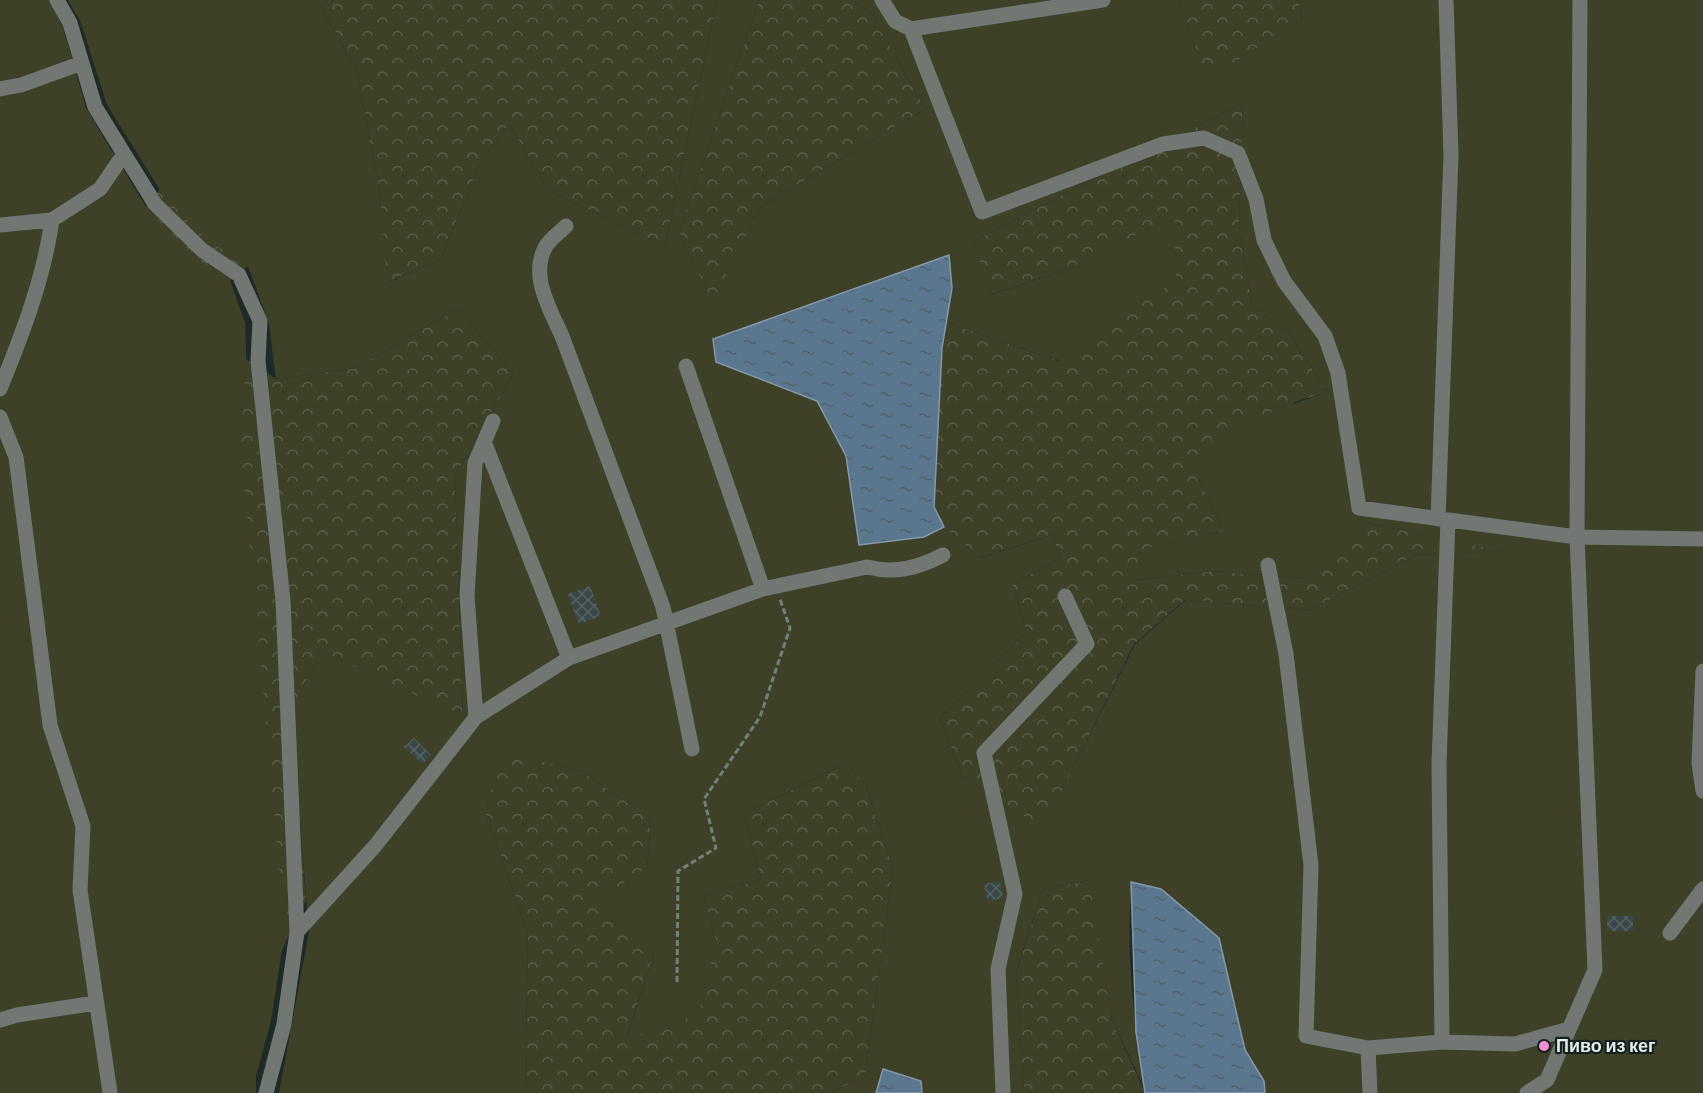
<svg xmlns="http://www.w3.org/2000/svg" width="1703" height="1093" font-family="Barlow,sans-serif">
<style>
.forest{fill:url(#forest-crowns)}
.garden{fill:#3e4128;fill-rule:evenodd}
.water{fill:url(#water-ripples);stroke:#849aab;stroke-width:1.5}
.building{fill:url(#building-cross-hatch)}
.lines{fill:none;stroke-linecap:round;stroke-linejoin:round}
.path{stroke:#747e7b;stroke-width:3;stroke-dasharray:6 3;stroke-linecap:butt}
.minor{stroke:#737773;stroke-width:15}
.poi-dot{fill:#f391d6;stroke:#15211e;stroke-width:2}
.labels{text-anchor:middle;stroke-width:4.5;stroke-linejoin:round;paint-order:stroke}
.poi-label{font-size:18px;font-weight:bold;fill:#e5edeb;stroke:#15211e;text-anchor:start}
</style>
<defs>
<pattern id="forest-crowns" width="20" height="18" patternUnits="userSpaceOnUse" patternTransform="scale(1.5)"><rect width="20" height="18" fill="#3e4128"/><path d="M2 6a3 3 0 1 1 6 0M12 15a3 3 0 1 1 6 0" fill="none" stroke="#5a5d47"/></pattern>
<pattern id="water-ripples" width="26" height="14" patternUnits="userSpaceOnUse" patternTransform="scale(1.5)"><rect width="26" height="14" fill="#5a778f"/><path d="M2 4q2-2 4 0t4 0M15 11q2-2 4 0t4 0" fill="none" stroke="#51616e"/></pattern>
<pattern id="building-cross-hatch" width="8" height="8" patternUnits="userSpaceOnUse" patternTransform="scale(1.5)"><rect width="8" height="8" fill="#394749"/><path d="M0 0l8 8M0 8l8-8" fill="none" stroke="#566263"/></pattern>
</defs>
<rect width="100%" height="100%" fill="#1e2a27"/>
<path class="forest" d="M335,0H717L665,246L549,191L509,124L482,159L441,259L386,283L380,194L357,71L320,6Z
M759,0H851L872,13L925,109L762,206L712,303L679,232Z
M1180,0H1299L1302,21L1206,80Z
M251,72L248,266L230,281L245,323L246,359L276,379L356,368L458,308L513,374L455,476L463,718L321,651L291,712L306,900L260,995L111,149L146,207Z
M1243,103L1239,229L1252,306L1289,333L1327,392L1295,402L1198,478L1224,531L1151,547L1135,580L1211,571L1305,578L1367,523L1505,551L1416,555L1310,610L1185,600L1134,644L1043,829L962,776L940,718L1027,632L1012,585L1060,558L1052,535L979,558L944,527L934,507L942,348L946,322L1059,361L1174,216L1071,268L989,295L973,241Z
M499,749L583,772L651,819L647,868L654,954L626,1039L716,942L704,896L761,879L744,814L846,763L866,785L893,869L865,1077L829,1093H525L528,932L485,813Z
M1090,880L1112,1020L1145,1093H1024L1016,973L1043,889Z"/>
<path class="garden" d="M0,0H49L63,27L86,108L146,208L194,256L230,281L245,323L246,359L241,448L285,931L271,1021L256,1076V1093H0Z
M68,0H335L320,6L357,71L380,194L387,283L441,259L482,159L509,124L549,191L665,246L717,0H759L679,232L712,302L762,206L925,109L872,13L851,0H1180L1206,79L1302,21L1299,0H1703V1093H1265L1264,1081L1245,1051L1219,938L1132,882C1125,948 1134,1024 1145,1090L1112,1020L1089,880L1043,889L1016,972L1024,1093H922L921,1081L883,1069L876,1093H829L865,1077L893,869L866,785L846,763L744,814L761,879L704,896L716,942L698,1014L626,1040L654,954L594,902L647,868L651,819L583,772L500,750L485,813L528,932L525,1093H279L309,932L291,712L321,651L463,717L455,476L513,374L458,308L356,368L276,379L269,324L248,266L210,242L165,198L107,105L81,23ZM1243,103L1239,229L1252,306L1289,333L1327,392L1215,432L1198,478L1224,531L1150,547L1134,580L1211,571L1305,578L1368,523L1502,551L1416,555L1310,610L1186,600L1135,644L1043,828L962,776L940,718L1027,632L1012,585L1060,558L1052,535L980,558L944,527L924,537L859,545L846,456L817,401L713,339L948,255L952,288L946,322L1060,361L1176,280L1174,215L1071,268L990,295L973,241Z"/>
<path class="water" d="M949,255L952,288L942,348L934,507L944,527L924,537L859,545L846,456L817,401L716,362L713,339Z
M1131,882L1161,889L1219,938L1245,1050L1264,1081L1265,1093H1145L1136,1032Z
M883,1069L921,1081L922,1093H876Z"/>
<path class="building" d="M590,586L601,616L579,624L568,594Z
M414,738L431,755L422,764L404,747Z
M1000,881L1003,898L987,901L984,884Z
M1607,916H1633V931H1607Z"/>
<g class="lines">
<path class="path" d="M677,982L678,871L716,848L704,799L760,717L790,628L780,599"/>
<path class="minor" d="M57,0L70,23L95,107L155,204L202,250L239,275L260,321L258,361L283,601L297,932L284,1024L266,1093
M882,0L895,21L911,29
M1103,0L911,29L982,212L1163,144L1204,138L1238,153L1256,199L1264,240L1284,281L1325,336L1338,373L1359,508L1577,537L1580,0
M0,89L21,85L82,63
M52,220L100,189L124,154
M0,225L52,220C44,278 22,335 0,389
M566,226C560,232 550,239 546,246C529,275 550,309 562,336L663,607L692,749
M686,366L763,589
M0,417L16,457L50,725L83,826L80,890L110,1093
M485,444L569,658
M1438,519L1451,155L1446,0
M1268,565L1286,654L1311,865L1306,1036L1368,1048
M1703,671L1699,763L1703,791
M476,717L467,596L475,463L493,421
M297,932L375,846L476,717L569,658L763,589L867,567C895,574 918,568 943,555
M1670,933L1703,889
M0,1020L17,1015L96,1003
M1442,1042L1515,1044L1569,1029
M1003,1093L998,969L1015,894L984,753L1087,644L1065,596
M1370,1093L1368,1048L1442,1042L1439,764L1448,520
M1527,1093L1547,1080L1595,970L1577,537L1703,539"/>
</g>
<circle class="poi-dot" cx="1544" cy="1046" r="6"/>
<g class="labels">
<g class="poi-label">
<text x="1556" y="1052">Пиво из кег</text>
</g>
</g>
</svg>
